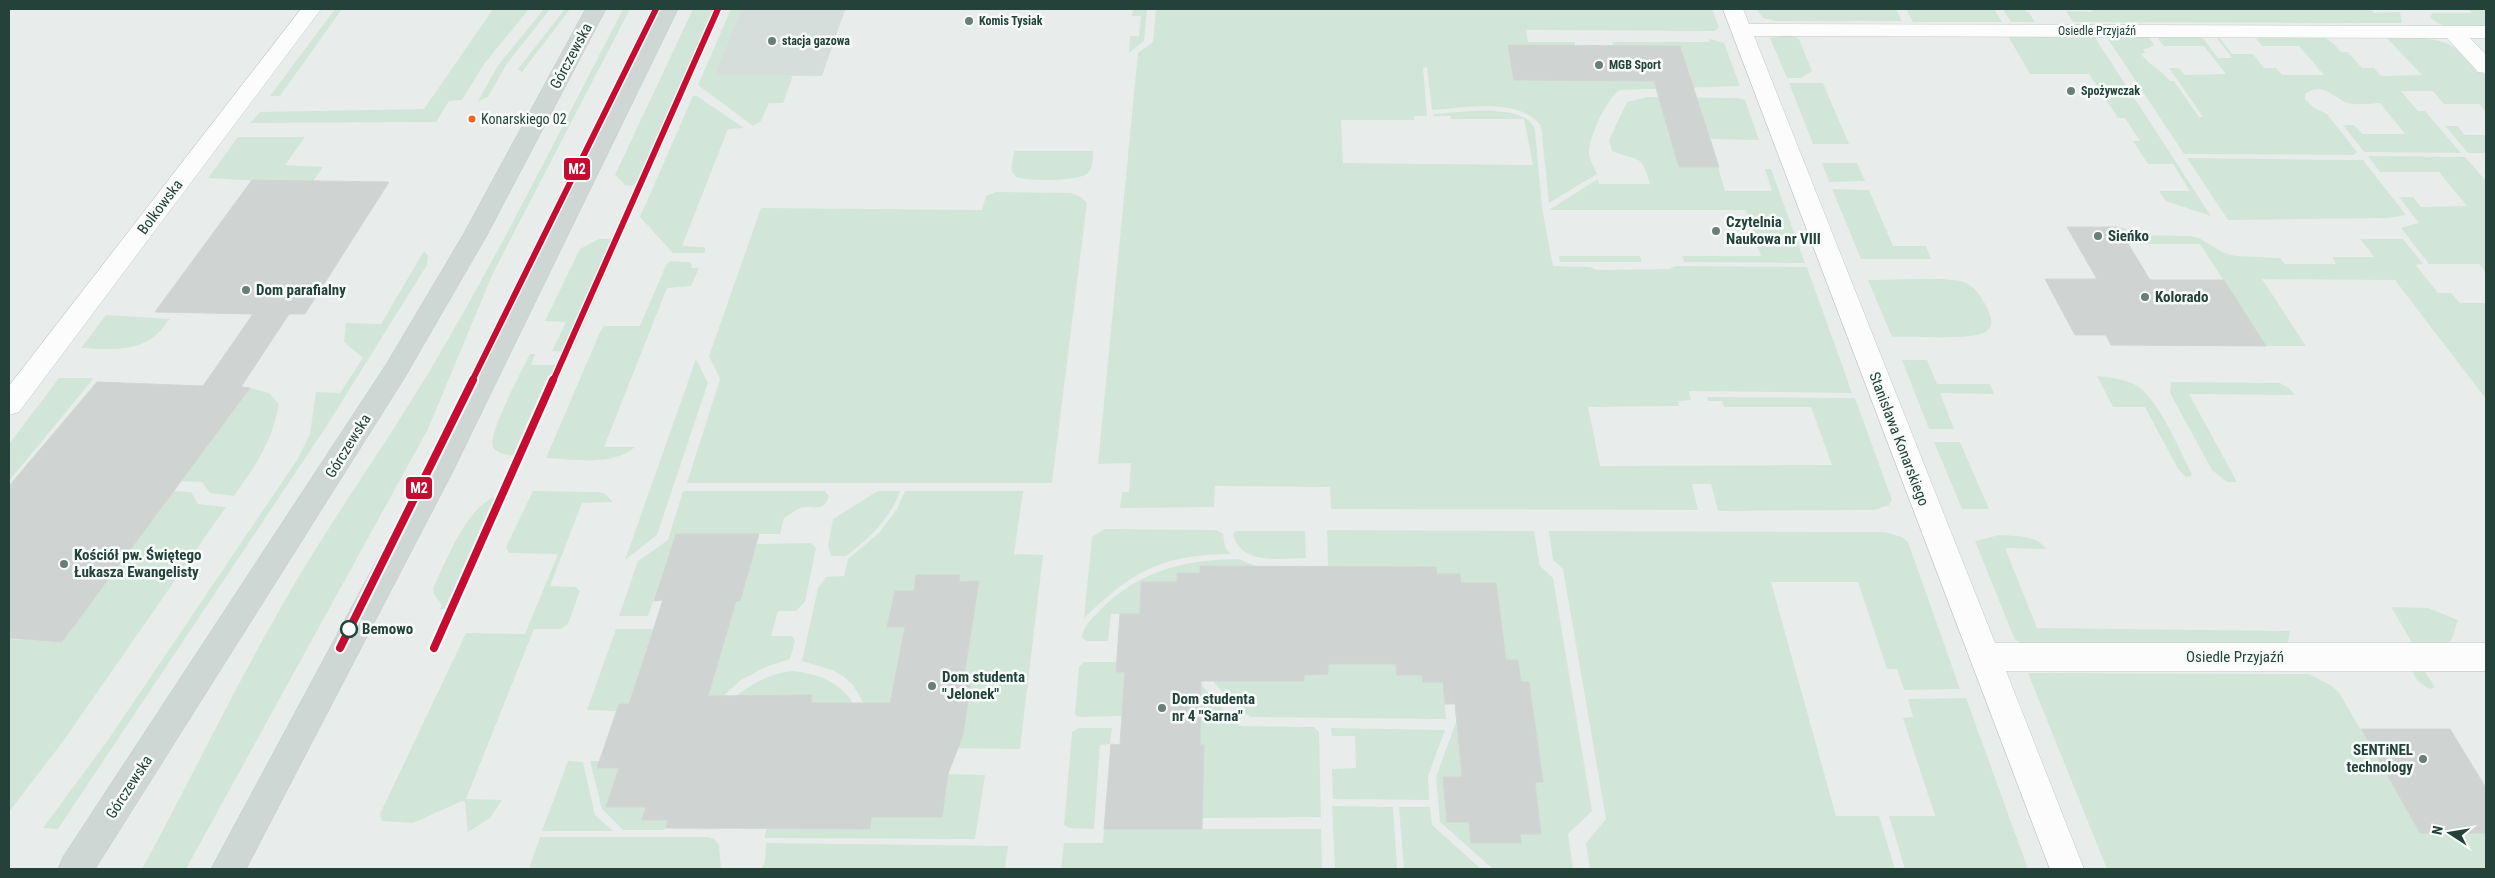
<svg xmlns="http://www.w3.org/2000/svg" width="2495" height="878" font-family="'Roboto Condensed',sans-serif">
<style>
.built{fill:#d6dedb}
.green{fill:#d1e6d8}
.building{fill:#cfd4d2;stroke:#d1d6d4}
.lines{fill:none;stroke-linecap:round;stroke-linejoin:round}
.minor-casing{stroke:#c5cac8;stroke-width:1}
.major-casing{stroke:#c3ccc9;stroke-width:1}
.minor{fill:#fcfcfc;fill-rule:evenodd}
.major{fill:#cfd7d5;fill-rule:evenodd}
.metro-1-far1-casing{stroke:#f7fbf9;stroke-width:9}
.metro-1-casing{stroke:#f7fbf9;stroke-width:12}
.metro-1-far1{stroke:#c60c30;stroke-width:6}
.metro-1{stroke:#c60c30;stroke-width:8}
.poi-dot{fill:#697e78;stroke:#f7fbf9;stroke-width:2}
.bus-dot{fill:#f26522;stroke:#f7fbf9;stroke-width:2}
.stop-dot{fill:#f7fbf9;stroke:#24423a;stroke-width:2.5}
.labels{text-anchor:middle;stroke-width:5;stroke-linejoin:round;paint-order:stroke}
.far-poi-label{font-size:12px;font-weight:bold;fill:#24423a;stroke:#f7fbf9;text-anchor:start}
.far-street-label{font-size:12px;fill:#24423a;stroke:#f7fbf9}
.bus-label{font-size:14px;fill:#24423a;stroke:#f7fbf9;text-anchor:start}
.street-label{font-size:15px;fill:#24423a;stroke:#f7fbf9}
.poi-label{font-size:15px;font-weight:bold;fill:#24423a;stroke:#f7fbf9;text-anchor:start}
.stop-label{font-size:15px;font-weight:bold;fill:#24423a;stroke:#f7fbf9;text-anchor:start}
.line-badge{stroke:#f7fbf9;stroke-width:2}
.badge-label{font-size:14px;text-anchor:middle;font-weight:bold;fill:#fff}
</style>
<rect width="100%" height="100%" fill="#e8edeb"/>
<path class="built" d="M741,10H845L822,76L714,75Z"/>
<path class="green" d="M335,9H342L280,96H270Z
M493,9H529L484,64L462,100L449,101L436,122L250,123L260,112L424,109Z
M544,9H550L506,65L488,97L478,101L499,64Z
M565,9H570L522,72L518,69Z
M623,9H630L493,273L428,429L186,869H142C190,781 233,690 284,602C329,523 382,450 429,372C499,254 560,131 623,9Z
M693,9H714L637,182L632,186L623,185L624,183L615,175Z
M731,9H845L741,10L714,75H793L783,103H769L761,121L753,126L698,85Z
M1133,9H1147L1144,41L1129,53L1130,36H1139L1141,16H1132Z
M1156,9H1712L1719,27L1715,31L1526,30L1528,42H1575V45H1508L1515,80L1692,81L1680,46L1613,45L1612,42H1709L1710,39L1724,43L1740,86L1620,90C1607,98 1589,136 1589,152C1589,160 1594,166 1597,174L1549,203L1541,126C1520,97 1464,108 1432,110L1427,67L1423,68L1427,116H1414V120H1341L1343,163L1533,165L1524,119H1451V116H1433V114C1457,113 1526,101 1535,130L1542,208L1553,266L1590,267L1597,270L1669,269L1676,266L1807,267L1852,393L1689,391L1691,400L1678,401L1679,406L1588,407L1600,466L1832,465L1811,407H1724L1722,401H1708L1707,397L1855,398L1892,500L1889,505L1874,510L1718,511L1711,484H1692L1698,510L1331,509L1330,487L1215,486L1214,507L1120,508L1122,492H1129L1131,463L1098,464L1138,53L1153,42Z
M1756,9H1896L1902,21H1776L1763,18Z
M1906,9H1994L2002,22H1913Z
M2003,9H2026L2024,10L2029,13L2035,22H2011Z
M2089,9H2370L2374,13L2400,12L2402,23L2073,22L2066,11L2094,12Z
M2469,9H2486V27C2467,27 2444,32 2430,17L2433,13H2472Z
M1791,35L1799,39L1812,71L1801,78H1787L1770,38Z
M2008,36H2094L2211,216L2166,201L2159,191H2190L2173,164H2148L2133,141H2140L2125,118H2118L2089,74H2030Z
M2106,36H2148L2154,45L2149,48L2143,49L2145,53L2141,54C2150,66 2161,69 2170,81H2174L2199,117H2203L2169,68H2179L2185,75L2226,74L2204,46H2164L2156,36L2202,37L2218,58H2232L2216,37H2219L2232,54H2253L2264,68H2276L2282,75H2324L2299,46H2262L2255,37H2324L2334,44L2341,52H2348L2362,68H2374L2381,76L2422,75L2386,37C2439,38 2449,36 2486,76V112L2479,104H2444L2433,91H2401L2418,111H2425L2461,153L2364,152L2343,125H2354L2362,134H2405L2380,103C2371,103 2357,106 2348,103C2334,99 2324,81 2305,94V99L2314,108L2327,114L2357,152L2354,155L2184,154Z
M1789,83H1823L1849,144H1813Z
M693,96H697L744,128L728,129L682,246L703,247L705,248V253H673L640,217Z
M1647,97L1738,98L1745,100L1759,140L1710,139L1725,191H1772L1765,169H1771L1805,263L1684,262L1682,256H1761L1746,210H1549L1598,179L1599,184H1650C1642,152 1637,162 1612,151L1609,140L1627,102Z
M2445,126H2457L2465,135H2486V153H2468Z
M238,137H305L285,165L323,167L311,184L208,178Z
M1014,151H1093C1093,158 1093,168 1088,173C1079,182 1028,181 1016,177L1011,170Z
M2368,156L2465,157L2486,181V273L2479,264H2429L2401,228L2419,223L2399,197H2413L2421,207L2467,206L2439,172H2380Z
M2187,158L2363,160L2406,215L2388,218L2228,220Z
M1822,163H1857L1865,181L1829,182Z
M1832,189L1869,190L1893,246H1926L1931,259H1861Z
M996,192L1071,193L1081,197L1087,203L1052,483H687L720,379L709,356L761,208L982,210L986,196Z
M2118,227L2125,228L2131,235L2190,236L2199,238L2224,253L2236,256L2280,258L2285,264H2336L2332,257H2374L2360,239H2403L2423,264L2416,265L2438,293H2451L2460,303H2486V399L2395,280L2262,279L2306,346H2266L2200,244H2128Z
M599,239H617L620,242L574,347L565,352L552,351L566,322L545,321L580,249Z
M424,251L428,256L427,265L326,427L58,829L43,828L108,740L297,460L310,434L316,392L340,393L363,358L344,342L346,323L381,324Z
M1559,256H1640L1642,262H1560Z
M670,261L688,262L692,264L691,268H699L691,286L667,288L604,447H635C611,467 575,459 546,458L600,332L604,326H640L666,265Z
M1868,280C1891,280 1945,276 1964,282C1975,286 1981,297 1987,307C1990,315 1995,324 1987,331C1976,341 1910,336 1892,337Z
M106,315L170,319C165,324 162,330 157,334C137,353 106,349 81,348Z
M530,354H535L531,365H560L564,368L526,456C516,456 498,456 493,447C487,435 523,368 530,354Z
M696,359L708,383L657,535L625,560Z
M1902,360H1927L1937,384H1990L1994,394L1940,393L1954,429H1929Z
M2097,376C2109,377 2122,379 2134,384C2158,396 2179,450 2192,474L2191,476L2186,477L2178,469L2145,407H2113Z
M59,378H94L9,481V444Z
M2171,382L2280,383L2290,389L2295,395L2189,394L2237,482H2227L2212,470L2170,393Z
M250,388L269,393L279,404C272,443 256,464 234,496L210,493L202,482L181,481Z
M1934,442H1960L1989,509H1962Z
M174,491L191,492L198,504L226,507L64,740L9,812V639L62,642Z
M533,491L597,492L604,493L613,502L582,503L550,586L576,587L580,591L568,624L561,629H534L466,799L502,800L490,818L468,832L465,802L462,801L413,823L382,821L380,814L466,633L525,634L558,554L509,553L506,547Z
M683,491H825L829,496C823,515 812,503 798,509C794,511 789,515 784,518L780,534H676L648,616H619L638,561L668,540Z
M878,491H900C891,518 868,540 846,556H831L828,546L833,519Z
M905,491H1023L1014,554L1043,555L1020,749L940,748L971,675L964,676L979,581L959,582L960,575H917L914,591H895L887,627H905L887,715L864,704L853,685L843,676L832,670L802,661L818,588L826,577L844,576L848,559L879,533L897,509Z
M509,494L455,605L447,609H440L442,605L434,594L433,588C448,559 470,493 509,494Z
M1105,529L1216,530L1223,534L1225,547L1231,554C1160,555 1134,571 1084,618L1092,537Z
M1327,530L1534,531L1540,566L1553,578L1592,811L1568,834L1573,869H1493L1440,822L1436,777L1456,722L1462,777H1443L1447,821L1469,822L1472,843H1521L1520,834H1541L1535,782H1543L1529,682H1521L1506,660L1496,583H1461L1460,574H1437L1436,568L1328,567Z
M1236,531H1305L1306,558C1280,558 1241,566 1233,534Z
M1549,531L1884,532L1902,537L1908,542L1960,689L1904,690L1897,669H1887L1858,582H1771L1836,816H1879L1895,869H1590L1586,843L1606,819L1563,569L1553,560Z
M1999,535C2015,536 2038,535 2046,549L2005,548L2037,628L2290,631L2288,643L2283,645L2022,643L2015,640L1975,541Z
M811,543L816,548L805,602L796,611H778L771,636H792L795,641L790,659L766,667L741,680L703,714L736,601L740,600L756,544Z
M1238,559L1256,566L1200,567V573H1177V583L1141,582L1140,614H1111L1108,641H1087L1082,638C1083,625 1092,619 1100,610C1140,570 1183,560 1238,559Z
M2391,607L2428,608L2458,620L2452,639L2447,644L2414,646Z
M616,629H653L629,704H619L616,711L587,710Z
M1084,662H1116V672H1125L1122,716L1080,717L1075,715L1079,667Z
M1328,664H1396L1398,675H1422L1423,682H1443L1446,719L1251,717L1238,710L1213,681V677L1258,681H1304V675L1328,674Z
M2414,667H2486V672H2425L2435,687L2431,689C2422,685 2411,678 2414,667Z
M792,671C816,673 841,682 853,703L852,715L731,700C750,684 768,674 792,671Z
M2028,673L2309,674L2332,686L2340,694L2420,833H2486V869H2107Z
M1201,684L1233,721L1241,726L1314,727L1319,732L1321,817L1202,818L1204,745H1200Z
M1966,698L2028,869H1905L1889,816H1935L1903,718L1913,717L1908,699Z
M1079,728H1112L1110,744L1100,745L1094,829L1069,828L1064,825L1072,732Z
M1331,728L1445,730L1428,776L1429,800L1333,799L1332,769L1356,768L1355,736H1332Z
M568,761L583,762L595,815L613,831H542Z
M590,761H599L619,768L607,807H646L642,820H668L665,830H623L602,809Z
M948,774L985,775L975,839L764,838L767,828L869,829L871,817H942Z
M1332,806L1393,807L1397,869H1335Z
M1399,807H1430L1432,825L1481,869H1404Z
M1104,829H1321L1322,869H1061L1064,843H1103Z
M540,837H708L714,839L719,845L721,869H529Z
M766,843L1008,846L1005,869H761L765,862Z"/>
<path class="building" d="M1508,45L1680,46L1719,167H1679L1654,81L1514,80Z
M252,180L389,182L305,314H289L241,387L250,388L62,642L9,638V486L97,382L203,386L253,314L155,312Z
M2067,227H2118L2150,280H2224L2266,346L2111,345L2106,335H2075L2045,279H2097Z
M676,534H759L740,601H736L708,696L812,695L811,703H890L905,627H887L895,591H914L916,575H960L959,582L979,581L964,676L972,675L963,735L948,774L942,817H871L870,829L666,828L668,820H642L646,807H606L619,768H597L619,704H629L663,600L654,601Z
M1200,566L1436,567L1437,574H1460L1461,583H1496L1506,660H1518L1521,682H1529L1543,782H1535L1541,834H1520L1521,843H1471L1469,822H1447L1443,777H1462L1455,704H1445L1443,682H1423L1422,675H1397L1396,664H1328V674L1304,675V681H1201L1200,745H1204L1202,829H1104L1111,744L1120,745L1125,672H1116L1120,614H1140L1141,582H1177V573H1200Z
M2361,729H2450L2486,788V833H2420Z"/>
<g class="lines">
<defs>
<path id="minor" d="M301,9H321L19,412L9,415V386Z
M1723,9H1743L1749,24L2486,26V38H2470L2486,55V73L2478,72L2447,38L1754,36L1995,643H2486V671H2006L2084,869H2050Z"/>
<path id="major" d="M586,9H606L487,235L405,377L95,869H58L63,857L387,363L463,235Z
M658,9H678L452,473L246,869H211L426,469Z"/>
</defs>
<use href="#minor" class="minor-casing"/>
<use href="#major" class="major-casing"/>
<use href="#minor" class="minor"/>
<use href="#major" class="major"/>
<defs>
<path id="metro-1-far1" d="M472,381L656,9
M553,381L718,9"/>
<path id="metro-1" d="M340,648L473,380
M434,648L553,380"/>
</defs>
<use href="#metro-1-far1" class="metro-1-far1-casing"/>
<use href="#metro-1" class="metro-1-casing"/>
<use href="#metro-1-far1" class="metro-1-far1"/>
<use href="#metro-1" class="metro-1"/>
</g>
<g class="poi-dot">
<circle cx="969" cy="21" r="5"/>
<circle cx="772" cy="41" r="5"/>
<circle cx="1599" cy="65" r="5"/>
<circle cx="2071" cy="91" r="5"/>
<circle cx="1716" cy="231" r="5"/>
<circle cx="2098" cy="236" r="5"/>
<circle cx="246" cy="290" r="5"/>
<circle cx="2145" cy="297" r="5"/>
<circle cx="64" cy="564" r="5"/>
<circle cx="932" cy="686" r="5"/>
<circle cx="1162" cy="708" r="5"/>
<circle cx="2423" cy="759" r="5"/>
</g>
<circle class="bus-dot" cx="472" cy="119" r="4.5"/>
<circle class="stop-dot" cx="349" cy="629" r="8"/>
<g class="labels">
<g class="far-poi-label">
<text x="979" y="25">Komis Tysiak</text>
<text x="782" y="45">stacja gazowa</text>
<text x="1609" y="69">MGB Sport</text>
<text x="2081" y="95">Spożywczak</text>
</g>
<g class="far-street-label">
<text x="2097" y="35">Osiedle Przyjaźń</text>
</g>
<g class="bus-label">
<text x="481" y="124">Konarskiego 02</text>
</g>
<g class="street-label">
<text transform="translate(571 56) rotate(-62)" y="5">Górczewska</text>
<text transform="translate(160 207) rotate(-53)" y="5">Bolkowska</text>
<text transform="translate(1899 439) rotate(69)" y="5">Stanisława Konarskiego</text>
<text transform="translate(348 446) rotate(-58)" y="5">Górczewska</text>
<text x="2235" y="662">Osiedle Przyjaźń</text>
<text transform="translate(129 787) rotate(-57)" y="5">Górczewska</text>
</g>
<g class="poi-label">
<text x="1726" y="227">Czytelnia<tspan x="1726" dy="17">Naukowa nr VIII</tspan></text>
<text x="2108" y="241">Sieńko</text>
<text x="256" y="295">Dom parafialny</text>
<text x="2155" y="302">Kolorado</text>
<text x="74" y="560">Kościół pw. Świętego<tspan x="74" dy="17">Łukasza Ewangelisty</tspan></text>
<text x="942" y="682">Dom studenta<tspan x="942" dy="17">"Jelonek"</tspan></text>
<text x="1172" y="704">Dom studenta<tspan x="1172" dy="17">nr 4 "Sarna"</tspan></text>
<text x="2413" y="755" text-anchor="end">SENTiNEL<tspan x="2413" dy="17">technology</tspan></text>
</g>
<g class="stop-label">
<text x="362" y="634">Bemowo</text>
</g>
</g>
<g class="line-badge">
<rect x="563" y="157" width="28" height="24" rx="5" fill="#c60c30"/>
<rect x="405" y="476" width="28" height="24" rx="5" fill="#c60c30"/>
</g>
<g class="badge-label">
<text x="577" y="174">M2</text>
<text x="419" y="493">M2</text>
</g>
<rect width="2495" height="878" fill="none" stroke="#24423a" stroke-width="20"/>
<g transform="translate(2450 833) rotate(282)" stroke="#f7fbf9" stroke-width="4" paint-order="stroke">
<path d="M0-4L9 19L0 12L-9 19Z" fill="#24423a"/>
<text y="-8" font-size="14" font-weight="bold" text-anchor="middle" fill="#24423a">N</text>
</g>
</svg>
